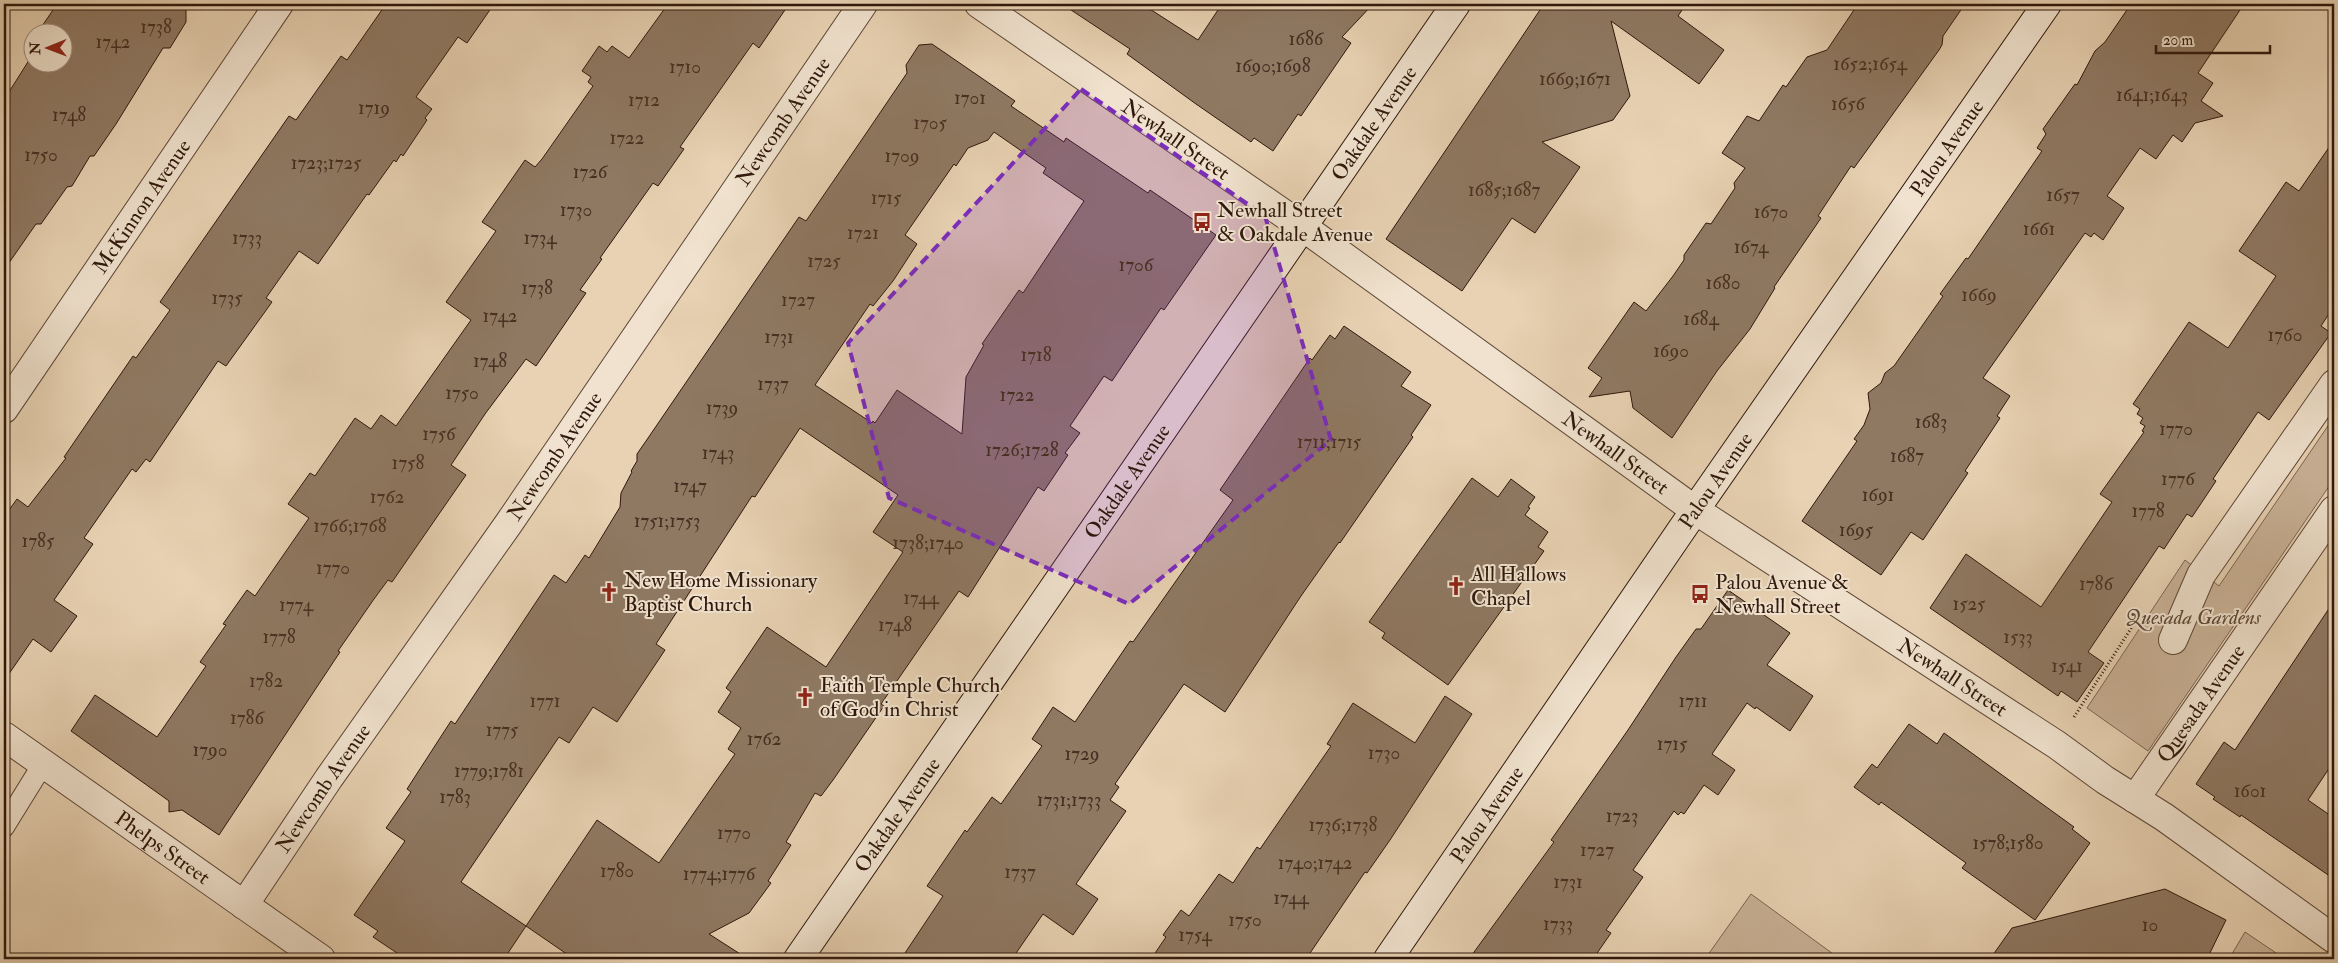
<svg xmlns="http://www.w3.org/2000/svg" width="2338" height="963" font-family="'IM FELL Double Pica',serif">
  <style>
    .green { fill: #c9b297; stroke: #7c6552 }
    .building { fill: #8f7963; stroke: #2f180c; fill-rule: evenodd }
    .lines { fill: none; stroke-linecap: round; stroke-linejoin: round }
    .lane-casing { stroke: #5d4636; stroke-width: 22 }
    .street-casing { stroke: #5d4636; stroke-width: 30 }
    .secondary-casing { stroke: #2f180c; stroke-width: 30 }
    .path { stroke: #2f180c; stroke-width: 3; stroke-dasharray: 1 2.5; stroke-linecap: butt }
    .lane { stroke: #f0e2ce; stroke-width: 20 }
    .street { stroke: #f0e2ce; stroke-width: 28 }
    .secondary { stroke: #f0e2ce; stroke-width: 28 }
    .marked { fill: #7b2cbf; fill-opacity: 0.2; stroke: #7b2cbf; stroke-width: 4; stroke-dasharray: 10 6; stroke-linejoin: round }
    .labels { text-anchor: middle; stroke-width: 4; stroke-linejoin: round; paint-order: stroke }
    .number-label { font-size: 19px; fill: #473022 }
    .street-label { font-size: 21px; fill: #2f180c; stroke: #f0e2ce }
    .poi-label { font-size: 21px; fill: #2f180c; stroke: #f0e2ce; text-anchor: start }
    .park-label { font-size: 21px; font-style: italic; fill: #5d4636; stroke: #f0e2ce }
  </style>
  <rect width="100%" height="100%" fill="#e8d2b3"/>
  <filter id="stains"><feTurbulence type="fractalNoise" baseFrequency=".004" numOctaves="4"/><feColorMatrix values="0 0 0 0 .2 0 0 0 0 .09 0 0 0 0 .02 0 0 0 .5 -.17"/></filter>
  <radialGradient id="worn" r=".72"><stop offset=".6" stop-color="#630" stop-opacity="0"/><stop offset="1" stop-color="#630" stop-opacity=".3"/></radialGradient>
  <path class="green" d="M2334,417V479L2148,751L2087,708L2185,560L2219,586Z
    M1751,894L1840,959H1705Z
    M2245,932L2285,959H2229Z"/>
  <path class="building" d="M57,4H186V22L170,48H163L116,124L94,156H90L72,186L67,187L41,224H36L4,270V100L31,57L24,53L32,41V62H62V32H38Z
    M386,4H494L467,43L458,37L416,97L432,109L425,118L427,120L403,156L401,154L396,162L394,160L369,195L367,194L318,264L299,251L266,298L272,302L226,366L218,361L150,462L146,459L136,472L132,469L84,538L93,544L54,600L77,616L51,652L33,639L4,681V517L17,499L28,507L66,458L64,457L133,356L136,358L170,310L160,302L289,116L296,120L341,56L347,60Z
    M668,4H789L759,48L753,43L680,147L684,149L658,186L653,183L600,258L602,259L580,290L586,293L536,366L526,359L485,414L451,465L466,475L392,582L388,580L374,599L338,651L340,652L219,835L182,810L169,812V801L71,731L95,695L157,737L206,666L200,662L226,625L223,624L247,590L255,596L309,518L288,504L310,473L315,476L355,418L371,429L381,415L396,426L471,320L446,302L496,231L482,222L525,160L535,167L542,159L593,86L588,82L591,77L582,71L599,46L607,52L612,46L629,58Z
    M1062,4H1142L1198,40L1222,4H1373L1342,37L1351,43L1301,116L1298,114L1273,151L1254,138L1251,142L1196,104L1127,54L1130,49Z
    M1544,4H1686L1678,16L1724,50L1699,84L1611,21L1630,96L1613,120L1542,142L1580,167L1535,233L1512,218L1462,291L1386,239Z
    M1858,4H1965L1943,36L1942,45L1939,50L1854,168L1851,166L1818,216L1821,218L1774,287L1775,288L1750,329L1717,371L1672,438L1633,408L1630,391L1589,397L1602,378L1588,368L1634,302L1646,311L1673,276L1684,260V255L1706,223L1711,224L1735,188L1734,183L1745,168L1722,153L1747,116L1759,121L1783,85L1786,87L1807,57L1827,50Z
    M2131,4H2244L2198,73L2213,83L2201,101L2223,116L2195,123L2182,142L2173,135L2156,159L2140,148L2107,196L2124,208L2103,240L2094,233L2091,237L2085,233L1983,378L2010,396L1997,416L2000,418L1965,471L1968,473L1923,540L1911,532L1881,575L1802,521L1857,441L1854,439L1864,425L1870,409L1868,393L1881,383L1885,373L1894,366L1943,296L1940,294L1966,258L1968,259L2042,151L2037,148L2046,134L2043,129L2075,84L2077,85L2095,51L2105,42Z
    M932,44L1015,101L1011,106L1064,142L1066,138L1148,193L1150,190L1216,235L1164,310L1161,308L1112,381L1104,376L1070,426L1080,433L1065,453L1068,455L1044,491L1038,487L968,597L959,591L881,704L884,706L833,780L821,796L815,793L786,842L791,845L768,881L771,883L749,913L709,934L748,959H574L526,926L504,959H406L373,937L378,931L354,915L405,841L386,828L411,792L407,789L451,721L455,724L554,575L566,583L585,555L589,558L620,507L621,493L632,472L631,471L637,461V454L646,441L799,217L806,221L867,132L907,73L906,65L919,45ZM994,132L1046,168L1043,173L1084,201L1023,293L1019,290L982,344L984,345L966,377L962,434L897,390L875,423L873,421L872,423L815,385L870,304L873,306L893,281L917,244L905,235L954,164L956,166L968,148L988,140ZM800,428L898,495L873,532L903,552L826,667L767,627L726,688L731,692L718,712L741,728L728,749L735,754L659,863L597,820L526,926L461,882L559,737L569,743L593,707L617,722L665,650L656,644L752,496L755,497Z
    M2334,140V306L2321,326L2331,333L2269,420L2258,412L2213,479L2216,481L2192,517L2187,514L2164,549L2159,546L2088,652L2104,663L2077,702L2061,691L2058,696L1930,608L1966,554L2041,607L2112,502L2100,494L2144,432L2142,431L2145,426L2140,423L2143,418L2137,414L2140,409L2133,404L2189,322L2228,348L2276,276L2239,251L2286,182L2299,191Z
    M1344,326L1411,372L1401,386L1431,405L1411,435L1413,437L1340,543L1339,542L1301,596L1225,712L1184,684L1115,784L1119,787L1110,800L1126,811L1076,884L1098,899L1073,935L1043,914L1012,959H901L943,896L927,886L965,830L967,832L992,797L1001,804L1042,746L1032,739L1053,707L1075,722L1130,641L1133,642L1233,500L1220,490L1310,358L1312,360L1330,335L1335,339Z
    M1472,478L1498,497L1511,479L1535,497L1528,507L1530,508L1525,515L1548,532L1538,547L1544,551L1448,685L1382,638L1385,633L1369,622Z
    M1728,590L1790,633L1767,665L1813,696L1790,731L1756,707L1755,709L1747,703L1712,754L1735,770L1718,795L1704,785L1684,814L1681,812L1678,815L1674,811L1633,870L1643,877L1606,930L1611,933L1593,959H1469L1554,842L1551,840L1628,730L1676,657L1696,629H1701Z
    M2334,601V761L2308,800L2334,818V879L2241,815L2240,817L2213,799L2215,797L2196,784L2224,742L2235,750Z
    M1445,696L1472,714L1390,840L1367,873L1365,872L1306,959H1151L1166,937L1163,935L1181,910L1189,916L1219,874L1233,883L1257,847L1260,849L1331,746L1327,744L1353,703L1415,743Z
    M1909,724L1937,744L1944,733L2074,827L2072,829L2090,843L2035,920L1962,868L1966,863L1881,802L1879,805L1854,787L1872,764L1877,768Z
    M2165,889L2226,920L2207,959H1990L2012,928Z"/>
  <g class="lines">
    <g class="lane-casing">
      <path id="lane" d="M4,827L43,764"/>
    </g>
    <g class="street-casing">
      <g id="street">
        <path id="s1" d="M979,4L1303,227L1695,510L2057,745L2105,780L2164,817L2334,939"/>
        <path id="s2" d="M4,409L279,4"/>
        <path d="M2173,640L2201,575L2334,384"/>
        <path id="s3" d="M4,736L321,959"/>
        <path id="s4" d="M2135,799L2334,510"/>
        <path id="s5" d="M244,905L329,778L509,523L863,4"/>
      </g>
    </g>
    <g class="secondary-casing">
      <g id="secondary">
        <path id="s6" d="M798,959L1456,4"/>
        <path id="s7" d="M1388,959L1695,510L2047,4"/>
      </g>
    </g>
    <path class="path" d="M2074,717L2139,616L2145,620"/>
    <use href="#lane" class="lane"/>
    <use href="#street" class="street"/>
    <use href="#secondary" class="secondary"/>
  </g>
  <path class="marked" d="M1081,89L1265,216L1331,440L1129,604L889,498L848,343Z"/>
  <defs>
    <g id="bus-bare" transform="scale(1.5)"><path d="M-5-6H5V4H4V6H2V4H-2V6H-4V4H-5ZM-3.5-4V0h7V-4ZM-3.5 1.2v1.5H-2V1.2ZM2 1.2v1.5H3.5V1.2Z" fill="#8f2418" stroke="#f0e2ce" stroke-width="2.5" paint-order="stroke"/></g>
    <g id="church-bare" transform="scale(1.5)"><path d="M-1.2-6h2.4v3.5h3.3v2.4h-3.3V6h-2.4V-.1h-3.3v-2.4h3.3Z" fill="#8f2418" stroke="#f0e2ce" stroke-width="2.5" paint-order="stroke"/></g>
  </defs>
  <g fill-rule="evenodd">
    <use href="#bus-bare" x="1202" y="222"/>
    <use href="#church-bare" x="1456" y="586"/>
    <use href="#church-bare" x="609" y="592"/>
    <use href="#bus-bare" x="1700" y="594"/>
    <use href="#church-bare" x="805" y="697"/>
  </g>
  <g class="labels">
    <g class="number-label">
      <text x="156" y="33">1738</text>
      <text x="1306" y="45">1686</text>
      <text x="113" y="48">1742</text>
      <text x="1870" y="70">1652;1654</text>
      <text x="1273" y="72">1690;1698</text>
      <text x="685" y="73">1710</text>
      <text x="1575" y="85">1669;1671</text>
      <text x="2152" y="101">1641;1643</text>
      <text x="970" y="104">1701</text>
      <text x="644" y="106">1712</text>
      <text x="1848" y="110">1656</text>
      <text x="374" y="114">1719</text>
      <text x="69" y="121">1748</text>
      <text x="930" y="129">1705</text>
      <text x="627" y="144">1722</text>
      <text x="41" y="161">1750</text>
      <text x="902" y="162">1709</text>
      <text x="326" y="169">1723;1725</text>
      <text x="590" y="178">1726</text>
      <text x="1504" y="196">1685;1687</text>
      <text x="2063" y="201">1657</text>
      <text x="886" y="204">1715</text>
      <text x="576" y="216">1730</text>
      <text x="1771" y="218">1670</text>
      <text x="2039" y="235">1661</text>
      <text x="863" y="239">1721</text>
      <text x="247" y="244">1733</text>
      <text x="540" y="244">1734</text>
      <text x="1751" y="253">1674</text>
      <text x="824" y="267">1725</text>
      <text x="1136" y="271">1706</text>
      <text x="1723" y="289">1680</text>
      <text x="537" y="294">1738</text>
      <text x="1979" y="301">1669</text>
      <text x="227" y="304">1735</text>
      <text x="798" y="306">1727</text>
      <text x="500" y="322">1742</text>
      <text x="1701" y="325">1684</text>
      <text x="2285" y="341">1760</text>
      <text x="779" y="343">1731</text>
      <text x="1671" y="357">1690</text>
      <text x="1036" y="361">1718</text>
      <text x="490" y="367">1748</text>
      <text x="773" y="390">1737</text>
      <text x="462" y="399">1750</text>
      <text x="1017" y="401">1722</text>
      <text x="722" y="414">1739</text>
      <text x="1931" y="428">1683</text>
      <text x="2176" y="435">1770</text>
      <text x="439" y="440">1756</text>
      <text x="1329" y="448">1711;1715</text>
      <text x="1022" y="456">1726;1728</text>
      <text x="718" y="459">1743</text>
      <text x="1907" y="462">1687</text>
      <text x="408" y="469">1758</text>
      <text x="2178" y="485">1776</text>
      <text x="690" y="492">1747</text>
      <text x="1878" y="501">1691</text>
      <text x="387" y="503">1762</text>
      <text x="2148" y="517">1778</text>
      <text x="667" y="527">1751;1753</text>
      <text x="350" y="532">1766;1768</text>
      <text x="1856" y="536">1695</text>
      <text x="38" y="547">1785</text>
      <text x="928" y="549">1738;1740</text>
      <text x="333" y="574">1770</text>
      <text x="2096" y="590">1786</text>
      <text x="921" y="604">1744</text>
      <text x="1969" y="610">1525</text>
      <text x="296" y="611">1774</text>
      <text x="895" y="631">1748</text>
      <text x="279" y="643">1778</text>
      <text x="2018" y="643">1533</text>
      <text x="2067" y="672">1541</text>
      <text x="266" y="687">1782</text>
      <text x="545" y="707">1771</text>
      <text x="1693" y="707">1711</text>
      <text x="247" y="724">1786</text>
      <text x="502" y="736">1775</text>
      <text x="764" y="745">1762</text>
      <text x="1672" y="750">1715</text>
      <text x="210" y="756">1790</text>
      <text x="1384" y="759">1730</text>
      <text x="1082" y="760">1729</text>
      <text x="489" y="777">1779;1781</text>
      <text x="2250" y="797">1601</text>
      <text x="455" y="803">1783</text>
      <text x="1069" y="806">1731;1733</text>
      <text x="1622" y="822">1723</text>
      <text x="1343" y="831">1736;1738</text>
      <text x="734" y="839">1770</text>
      <text x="2008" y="849">1578;1580</text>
      <text x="1597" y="856">1727</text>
      <text x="1315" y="869">1740;1742</text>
      <text x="617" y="877">1780</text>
      <text x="1020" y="878">1737</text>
      <text x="719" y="880">1774;1776</text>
      <text x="1568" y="888">1731</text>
      <text x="1291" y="904">1744</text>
      <text x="1245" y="926">1750</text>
      <text x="1558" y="930">1733</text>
      <text x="2150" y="931">10</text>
      <text x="1195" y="941">1754</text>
    </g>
    <g class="street-label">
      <text dy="7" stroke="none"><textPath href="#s5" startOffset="951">Newcomb Avenue</textPath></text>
      <text dy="7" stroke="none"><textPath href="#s6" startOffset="1015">Oakdale Avenue</textPath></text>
      <text dy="7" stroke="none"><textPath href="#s1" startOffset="239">Newhall Street</textPath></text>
      <text dy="7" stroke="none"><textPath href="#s7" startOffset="985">Palou Avenue</textPath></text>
      <text dy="7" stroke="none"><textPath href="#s2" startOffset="245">McKinnon Avenue</textPath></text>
      <text dy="7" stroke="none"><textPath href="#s1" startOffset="779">Newhall Street</textPath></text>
      <text dy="7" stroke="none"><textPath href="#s5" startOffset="546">Newcomb Avenue</textPath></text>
      <text dy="7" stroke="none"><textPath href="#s7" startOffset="580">Palou Avenue</textPath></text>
      <text dy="7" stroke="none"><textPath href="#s6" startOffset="580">Oakdale Avenue</textPath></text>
      <text dy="7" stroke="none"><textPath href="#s1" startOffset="1184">Newhall Street</textPath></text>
      <text dy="7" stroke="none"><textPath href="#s4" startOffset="116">Quesada Avenue</textPath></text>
      <text dy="7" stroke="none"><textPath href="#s5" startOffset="141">Newcomb Avenue</textPath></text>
      <text dy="7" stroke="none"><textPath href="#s7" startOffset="175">Palou Avenue</textPath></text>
      <text dy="7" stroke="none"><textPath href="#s6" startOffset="175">Oakdale Avenue</textPath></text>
      <text dy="7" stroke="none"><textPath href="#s3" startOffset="194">Phelps Street</textPath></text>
    </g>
    <g class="poi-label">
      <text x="1217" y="217">Newhall Street<tspan x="1217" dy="24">&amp; Oakdale Avenue</tspan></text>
      <text x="1471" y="581">All Hallows<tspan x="1471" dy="24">Chapel</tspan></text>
      <text x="624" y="587">New Home Missionary<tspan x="624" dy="24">Baptist Church</tspan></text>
      <text x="1715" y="589">Palou Avenue &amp;<tspan x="1715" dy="24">Newhall Street</tspan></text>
      <text x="820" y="692">Faith Temple Church<tspan x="820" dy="24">of God in Christ</tspan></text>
    </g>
    <g class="park-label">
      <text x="2193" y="624">Quesada Gardens</text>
    </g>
  </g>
  <rect width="2338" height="963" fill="none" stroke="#e8d2b3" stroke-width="20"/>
  <rect x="5" y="5" width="2328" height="953" fill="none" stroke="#2f180c" stroke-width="2.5"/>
  <rect x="10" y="10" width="2318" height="943" fill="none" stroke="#2f180c"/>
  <g transform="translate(48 48) rotate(269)"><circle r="24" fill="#f0e2ce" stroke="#a39180"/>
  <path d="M0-4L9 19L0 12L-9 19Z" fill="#8f2418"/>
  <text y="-8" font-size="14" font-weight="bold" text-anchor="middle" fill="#2f180c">N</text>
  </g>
  <path d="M2156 45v8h114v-8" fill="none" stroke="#2f180c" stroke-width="2.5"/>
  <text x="2163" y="45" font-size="15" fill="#2f180c" stroke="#f0e2ce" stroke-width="4" paint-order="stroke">20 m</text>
  <rect width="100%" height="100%" filter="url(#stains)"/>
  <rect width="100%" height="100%" fill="url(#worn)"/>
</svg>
